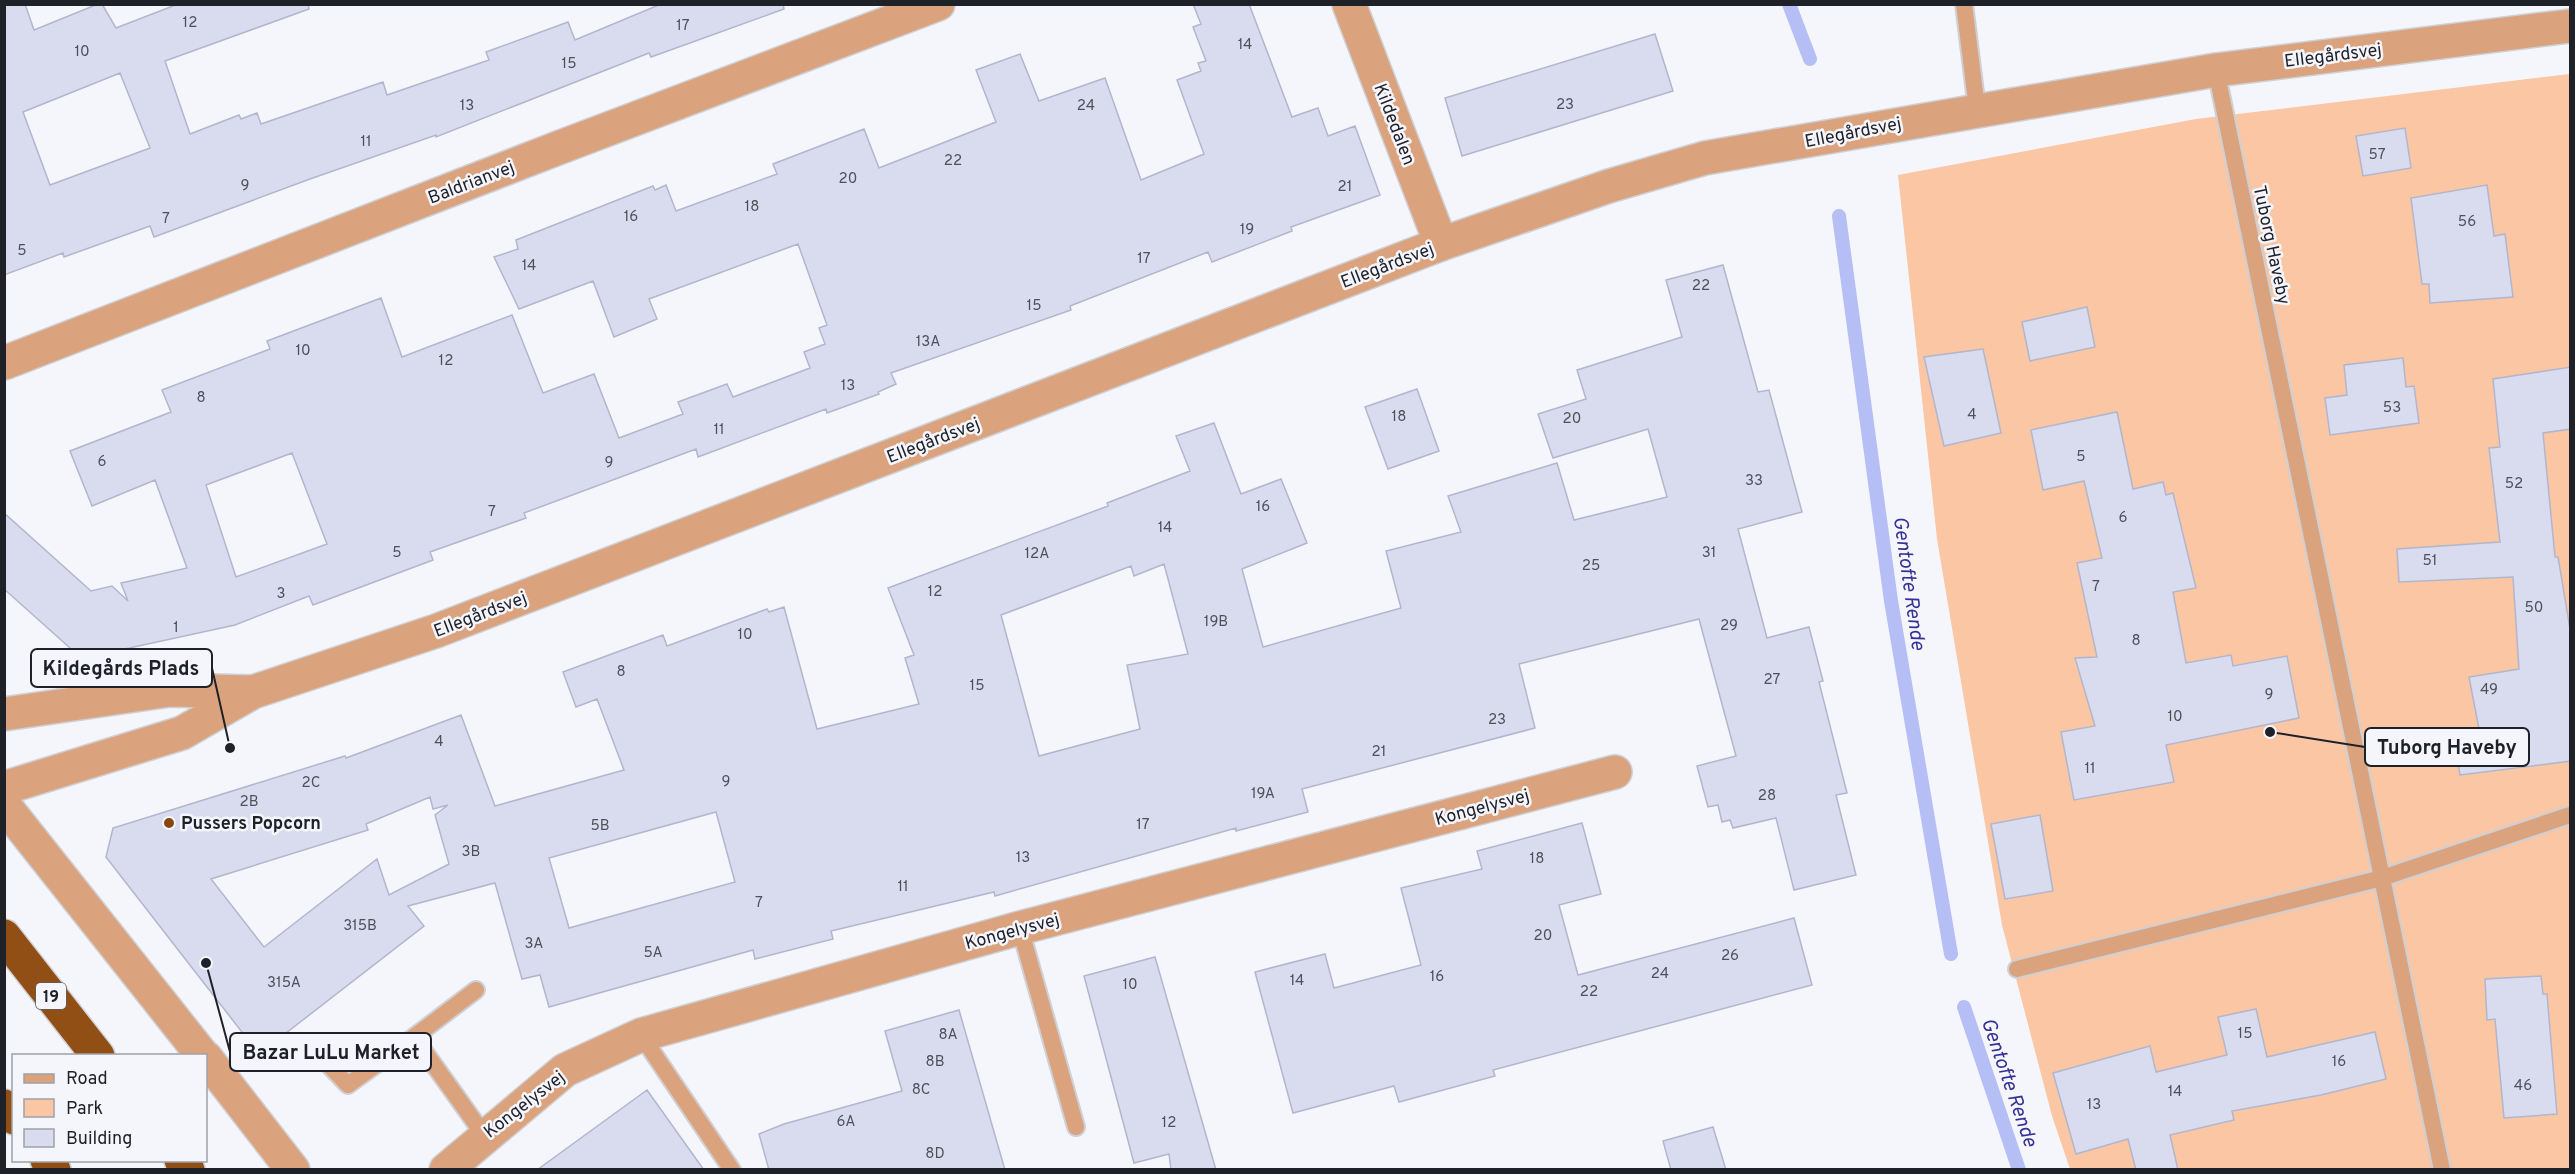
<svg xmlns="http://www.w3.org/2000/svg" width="2575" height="1174" font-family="Overpass,sans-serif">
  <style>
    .green { fill: #fac6a3 }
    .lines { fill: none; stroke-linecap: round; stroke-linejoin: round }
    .stream { stroke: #b6bff5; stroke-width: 14 }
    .building { fill: #d9dcef; stroke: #b2b6cd; stroke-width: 1.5; fill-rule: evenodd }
    .service-casing { stroke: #ced0d5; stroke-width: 20 }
    .minor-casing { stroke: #ced0d5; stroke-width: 36 }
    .tertiary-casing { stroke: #ced0d5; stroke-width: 36 }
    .motorway-casing { stroke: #ced0d5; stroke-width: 36 }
    .service { stroke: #dba37d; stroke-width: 16 }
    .minor { stroke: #dba37d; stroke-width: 33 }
    .tertiary { stroke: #dba37d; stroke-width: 33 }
    .motorway { stroke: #924f15; stroke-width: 33 }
    .poi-dot { fill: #87470f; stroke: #f5f6fb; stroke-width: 2 }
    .labels { text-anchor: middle; stroke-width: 5; stroke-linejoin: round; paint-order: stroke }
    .number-label { font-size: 15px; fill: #4e505a }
    .shield { fill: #f5f6fb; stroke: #5f6168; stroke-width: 1.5 }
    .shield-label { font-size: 16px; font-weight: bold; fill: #1f2129 }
    .street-label { font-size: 18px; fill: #1f2129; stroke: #f5f6fb }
    .poi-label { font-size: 18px; font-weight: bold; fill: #1f2129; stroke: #f5f6fb; text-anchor: start }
    .water-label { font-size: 20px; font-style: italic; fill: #353296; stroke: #f5f6fb }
    .leader { fill: none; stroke: #1f2129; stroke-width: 2 }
    .callout-dot { fill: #1f2129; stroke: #f5f6fb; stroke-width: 2 }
    .callout { fill: #f5f6fb; stroke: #1f2129; stroke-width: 2 }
    .callout-label { font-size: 20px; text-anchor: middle; font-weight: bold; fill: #1f2129 }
  </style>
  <rect width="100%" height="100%" fill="#f5f6fb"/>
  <path class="green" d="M2570,74V1169H2070L2052,1116L2002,925L1937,539L1898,175L2196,119Z"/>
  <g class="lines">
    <path class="stream" d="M1789,4L1810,59
      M1839,216L1891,601L1951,954
      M1964,1007L2019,1170"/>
  </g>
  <path class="building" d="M4,4H25L34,30L98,4H102L116,28L178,4H308L309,9L165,61L190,134L239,115L241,119L257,113L261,124L383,82L387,95L489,60L486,52L568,22L575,40L661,4H783L784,9L651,57L649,53L436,137V135L310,179L154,237L150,226L64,257L63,253L4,275ZM120,73L150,148L50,185L23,112Z
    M1193,4H1249L1292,117L1318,108L1328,136L1355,126L1380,195L1291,227L1292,231L1212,262L1208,252L1070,306L1071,310L891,373L896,384L878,392L879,394L827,413L826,409L698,457L696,449L524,513L526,518L430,552L433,560L313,605L309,596L235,625L88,657L79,656L4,589V513L91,591L112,586L128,601L121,583L187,568L155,480L92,506L70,451L171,412L162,390L270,349L267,341L381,298L402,357L512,315L543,393L594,374L619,438L683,414L678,402L727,384L733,397L810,368L804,352L825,344L819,328L827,325L798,244L649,299L657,319L614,337L593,281L519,309L494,257L518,249L516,240L653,186L655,190L666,185L676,211L777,174L773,164L864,129L879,168L996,122L976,70L1020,54L1039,101L1105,78L1141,180L1204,154L1177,80L1201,71L1198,63L1206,61L1193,27L1201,24ZM292,453L327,544L236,577L206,485Z
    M1655,34L1673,91L1462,156L1445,98Z
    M2405,128L2411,168L2363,176L2356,136Z
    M2487,185L2494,236L2505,234L2513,297L2430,303L2429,284H2422L2411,198Z
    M1723,265L1758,392L1769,390L1802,512L1738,529L1767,638L1809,627L1823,681L1819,682L1847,793L1836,795L1856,875L1794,890L1776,818L1733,828L1730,820L1722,822L1718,805L1708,807L1697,766L1736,756L1699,619L1519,664L1535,728L1302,789L1308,812L1236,831V828L995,896L994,892L831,931L833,939L755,959L753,950L549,1007L540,975L522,979L495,883L408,906L424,926L259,1054L106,857L113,828L345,756L346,758L461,715L495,806L624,770L597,699L576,707L563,672L663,635L667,646L767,609L769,612L784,607L817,729L919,704L905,658L914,655L888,588L1108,506L1107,503L1190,471L1176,436L1214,423L1241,494L1281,479L1307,543L1242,569L1263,647L1401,608L1386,551L1461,532L1448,496L1557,463L1574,520L1667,497L1648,429L1553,458L1538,414L1586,399L1577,370L1682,337L1666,280ZM1164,564L1188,654L1127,665L1140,729L1039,756L1001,615L1131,566L1134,576ZM430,797L433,809L448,805L435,815L449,864L389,895L377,859L264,947L211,879L368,830L366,824ZM716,812L735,882L569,928L549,858Z
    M2087,307L2095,347L2030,361L2022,322Z
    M1983,349L2001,433L1944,446L1924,357Z
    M2403,358L2406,387L2414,386L2419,423L2330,435L2325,398L2347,395L2344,365Z
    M2571,367V429L2543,433L2555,557H2558L2571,635V761L2460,775L2454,738L2480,734L2469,677L2519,669L2513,577L2399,582L2397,549L2500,542L2489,448L2500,447L2493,379Z
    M1417,389L1439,451L1388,469L1365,407Z
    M2117,412L2133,489L2163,482L2166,495L2173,493L2196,588L2173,592L2186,663L2231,655L2233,666L2287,656L2299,718L2166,745L2174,782L2074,800L2061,732L2095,726L2075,658L2097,657L2077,563L2102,558L2084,481L2043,490L2031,430Z
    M2040,815L2053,891L2005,899L1991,824Z
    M1582,823L1601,894L1559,905L1578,975L1794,918L1812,985L1493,1070L1495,1076L1399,1102L1394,1086L1293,1113L1255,972L1325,954L1334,988L1421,965L1401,888L1482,869L1477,851Z
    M1155,957L1216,1170H1171L1169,1154L1134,1163L1084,976Z
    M2541,976L2543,994H2547L2557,1114L2504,1118L2495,1019L2487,1020L2485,979Z
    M2256,1009L2267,1057L2375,1032L2386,1079L2321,1095L2232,1111L2234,1120L2170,1135L2178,1170H2136L2128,1139L2076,1154L2053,1073L2150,1046L2156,1072L2227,1055L2218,1017Z
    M959,1010L1005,1170H769L759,1134L784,1124L902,1091L885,1031Z
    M647,1090L704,1170H537Z
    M1713,1127L1726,1170H1671L1663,1141Z"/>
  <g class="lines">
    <g class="service-casing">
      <path id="service" d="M1964,4L1977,109
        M2216,70L2442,1170
        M1020,928L1076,1127
        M2017,969L2382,878L2570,815
        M641,1035L732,1170
        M414,1037L476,990
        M327,1063L348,1085L414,1037L484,1135"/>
    </g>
    <g class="minor-casing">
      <path id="minor" d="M1349,4L1441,244
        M4,363L558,148L938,4
        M446,1170L565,1070L641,1035L1020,928L1615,772"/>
    </g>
    <g class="tertiary-casing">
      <path id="tertiary" d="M4,714L170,690L253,692
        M4,788L182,733L253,692L436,631L1441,244L1609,186L1705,158L2216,70L2570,26
        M4,805L203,1056
        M206,1058L293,1170"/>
    </g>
    <g class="motorway-casing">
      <path id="motorway" d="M4,936L98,1056
        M4,1106L14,1118
        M47,1160L54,1170
        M181,1160L188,1170"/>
    </g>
    <use href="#service" class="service"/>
    <use href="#minor" class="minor"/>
    <use href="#tertiary" class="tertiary"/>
    <use href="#motorway" class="motorway"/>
  </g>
  <circle class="poi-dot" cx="169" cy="823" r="6"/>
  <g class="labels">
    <g class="number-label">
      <text x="190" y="27">12</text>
      <text x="683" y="30">17</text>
      <text x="1245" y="49">14</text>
      <text x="82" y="56">10</text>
      <text x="569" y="68">15</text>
      <text x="1565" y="109">23</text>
      <text x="467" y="110">13</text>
      <text x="1086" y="110">24</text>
      <text x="366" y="146">11</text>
      <text x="2377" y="159">57</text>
      <text x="953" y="165">22</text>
      <text x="848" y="183">20</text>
      <text x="245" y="190">9</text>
      <text x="1345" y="191">21</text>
      <text x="752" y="211">18</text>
      <text x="631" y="221">16</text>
      <text x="166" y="223">7</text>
      <text x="2467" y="226">56</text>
      <text x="1247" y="234">19</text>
      <text x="22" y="255">5</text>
      <text x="1144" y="263">17</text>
      <text x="529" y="270">14</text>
      <text x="1701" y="290">22</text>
      <text x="1034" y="310">15</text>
      <text x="928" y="346">13A</text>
      <text x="303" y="355">10</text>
      <text x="446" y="365">12</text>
      <text x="848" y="390">13</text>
      <text x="201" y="402">8</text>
      <text x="2392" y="412">53</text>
      <text x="1972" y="419">4</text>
      <text x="1399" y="421">18</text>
      <text x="1572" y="423">20</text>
      <text x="719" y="434">11</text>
      <text x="2081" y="461">5</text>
      <text x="102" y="466">6</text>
      <text x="609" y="467">9</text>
      <text x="1754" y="485">33</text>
      <text x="2514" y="488">52</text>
      <text x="1263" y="511">16</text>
      <text x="492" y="516">7</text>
      <text x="2123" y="522">6</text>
      <text x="1165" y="532">14</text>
      <text x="397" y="557">5</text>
      <text x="1709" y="557">31</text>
      <text x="1037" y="558">12A</text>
      <text x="2430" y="565">51</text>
      <text x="1591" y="570">25</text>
      <text x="2096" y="591">7</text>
      <text x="935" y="596">12</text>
      <text x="281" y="598">3</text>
      <text x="2534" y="612">50</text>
      <text x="1216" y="626">19B</text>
      <text x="1729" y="630">29</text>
      <text x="176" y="632">1</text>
      <text x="745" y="639">10</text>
      <text x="2136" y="645">8</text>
      <text x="621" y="676">8</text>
      <text x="1772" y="684">27</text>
      <text x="977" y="690">15</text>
      <text x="2489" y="694">49</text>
      <text x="2269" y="699">9</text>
      <text x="2175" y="721">10</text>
      <text x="1497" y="724">23</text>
      <text x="439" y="746">4</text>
      <text x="1379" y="756">21</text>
      <text x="2090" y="773">11</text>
      <text x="726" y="786">9</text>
      <text x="311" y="787">2C</text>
      <text x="1263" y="798">19A</text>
      <text x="1767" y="800">28</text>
      <text x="249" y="806">2B</text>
      <text x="1143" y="829">17</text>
      <text x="600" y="830">5B</text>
      <text x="471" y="856">3B</text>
      <text x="1023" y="862">13</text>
      <text x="1537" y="863">18</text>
      <text x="903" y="891">11</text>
      <text x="759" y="907">7</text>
      <text x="360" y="930">315B</text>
      <text x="1543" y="940">20</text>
      <text x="534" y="948">3A</text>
      <text x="653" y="957">5A</text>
      <text x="1730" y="960">26</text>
      <text x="1660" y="978">24</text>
      <text x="1437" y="981">16</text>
      <text x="1297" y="985">14</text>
      <text x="284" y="987">315A</text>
      <text x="1130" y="989">10</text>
      <text x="1589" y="996">22</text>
      <text x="2245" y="1038">15</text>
      <text x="948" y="1039">8A</text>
      <text x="935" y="1066">8B</text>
      <text x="2339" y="1066">16</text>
      <text x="2523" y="1090">46</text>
      <text x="921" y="1094">8C</text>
      <text x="2175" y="1096">14</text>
      <text x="2094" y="1109">13</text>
      <text x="846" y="1126">6A</text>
      <text x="1169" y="1127">12</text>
      <text x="935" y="1158">8D</text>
    </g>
    <rect class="shield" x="36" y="983" width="30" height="26" rx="4.5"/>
    <g class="shield-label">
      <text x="51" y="1002">19</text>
    </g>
    <g class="street-label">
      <text transform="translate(2333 55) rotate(-7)" y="6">Ellegårdsvej</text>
      <text transform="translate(1395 124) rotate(69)" y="6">Kildedalen</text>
      <text transform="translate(1853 132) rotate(-11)" y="6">Ellegårdsvej</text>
      <text transform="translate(471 182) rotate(-21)" y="6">Baldrianvej</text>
      <text transform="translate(2272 245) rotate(78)" y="6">Tuborg Haveby</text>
      <text transform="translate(1387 265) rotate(-21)" y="6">Ellegårdsvej</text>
      <text transform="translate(933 440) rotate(-21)" y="6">Ellegårdsvej</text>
      <text transform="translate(480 614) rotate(-21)" y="6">Ellegårdsvej</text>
      <text transform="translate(1482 807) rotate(-15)" y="6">Kongelysvej</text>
      <text transform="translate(1012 931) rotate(-15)" y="6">Kongelysvej</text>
      <text transform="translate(524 1104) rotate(-38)" y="6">Kongelysvej</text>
    </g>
    <g class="poi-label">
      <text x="181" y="829">Pussers Popcorn</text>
    </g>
    <g class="water-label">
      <text transform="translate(1910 583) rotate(82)" y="7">Gentofte Rende</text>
      <text transform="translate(2010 1082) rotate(71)" y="7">Gentofte Rende</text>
    </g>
  </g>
  <path class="leader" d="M230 748L212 668M2270 732L2365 747M206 963L230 1052"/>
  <g class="callout-dot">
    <circle cx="230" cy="748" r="6"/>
    <circle cx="2270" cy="732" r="6"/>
    <circle cx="206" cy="963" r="6"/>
  </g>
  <g class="callout">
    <rect x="31" y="649" width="181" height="38" rx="6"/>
    <rect x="2365" y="728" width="164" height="38" rx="6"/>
    <rect x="230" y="1033" width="201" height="38" rx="6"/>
  </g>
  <g class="callout-label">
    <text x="121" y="675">Kildegårds Plads</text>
    <text x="2447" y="754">Tuborg Haveby</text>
    <text x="331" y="1059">Bazar LuLu Market</text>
  </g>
  <rect width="2575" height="1174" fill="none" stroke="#1f2129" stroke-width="12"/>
  <rect x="12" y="1054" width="195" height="108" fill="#f5f6fb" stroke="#9fa1a7" stroke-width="1.5"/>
  <rect x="24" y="1074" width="30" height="9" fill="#dba37d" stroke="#9fa1a7" stroke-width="1.5"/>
  <text x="66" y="1084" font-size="18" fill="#1f2129">Road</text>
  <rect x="24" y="1099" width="30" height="18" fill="#fac6a3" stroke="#9fa1a7" stroke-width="1.5"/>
  <text x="66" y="1114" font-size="18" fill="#1f2129">Park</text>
  <rect x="24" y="1129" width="30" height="18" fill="#d9dcef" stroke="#9fa1a7" stroke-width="1.5"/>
  <text x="66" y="1144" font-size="18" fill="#1f2129">Building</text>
</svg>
